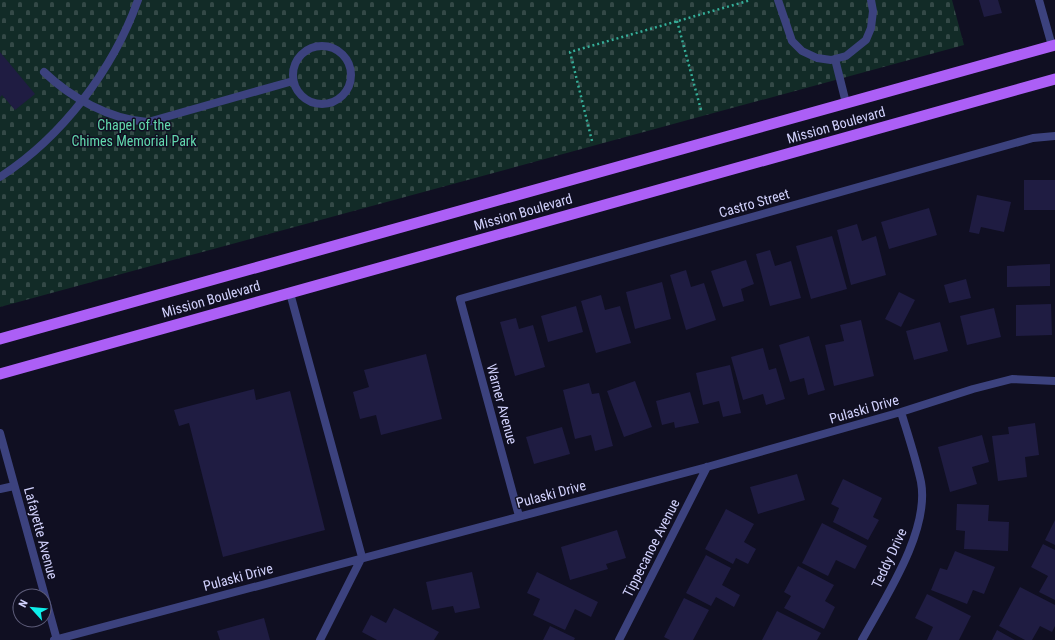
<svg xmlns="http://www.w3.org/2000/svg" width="1055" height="640" font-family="'Roboto Condensed',sans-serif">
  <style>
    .cemetery { fill: url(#cemetery-stones) }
    .building { fill: #1f1c42 }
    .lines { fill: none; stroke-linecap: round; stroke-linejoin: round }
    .path { stroke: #35ad98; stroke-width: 2.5; stroke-dasharray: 2 3; stroke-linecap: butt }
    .service { stroke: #3c427e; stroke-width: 8 }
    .minor { stroke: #3c427e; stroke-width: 8 }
    .primary { stroke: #ac5ff6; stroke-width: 11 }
    .labels { text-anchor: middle; stroke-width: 3; stroke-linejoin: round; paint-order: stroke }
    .park-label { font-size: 14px; fill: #62d8ad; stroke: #100f22 }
    .street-label { font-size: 14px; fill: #d2d2fd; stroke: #100f22 }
  </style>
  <defs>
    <pattern id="cemetery-stones" width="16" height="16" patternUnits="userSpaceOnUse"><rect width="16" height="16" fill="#122b27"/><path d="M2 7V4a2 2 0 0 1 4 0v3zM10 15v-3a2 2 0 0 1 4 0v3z" fill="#344947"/></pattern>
  </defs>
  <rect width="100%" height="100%" fill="#100f22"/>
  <path class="cemetery" d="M0,0H952L964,45L0,307Z"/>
  <path class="building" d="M979,0H998L1002,13L984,17Z
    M0,52L35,94L15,110L2,95L0,97Z
    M1024,180H1055V210H1024Z
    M977,195L1011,202L1004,232L981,227L979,234L969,232Z
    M929,208L937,235L889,249L881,222Z
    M857,224L862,241L876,236L886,275L851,285L837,230Z
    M832,236L847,289L811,299L796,246Z
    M770,250L775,266L791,261L801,298L770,306L756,254Z
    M746,260L754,284L741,289L744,301L723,307L711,271Z
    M1050,264V286L1007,287V266Z
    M686,270L691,287L704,283L716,320L686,330L670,275Z
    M966,279L971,298L949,303L944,285Z
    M662,282L671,319L635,329L626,292Z
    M899,292L915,300L901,327L885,319Z
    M601,295L605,310L620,306L631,343L596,353L581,301Z
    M1051,304L1052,335L1016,336V305Z
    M576,306L583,332L548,342L541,316Z
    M994,308L1001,337L967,345L960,316Z
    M516,318L519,329L533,325L545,367L515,376L500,322Z
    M861,320L874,376L834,386L825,345L844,341L840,325Z
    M940,322L948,351L914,360L906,331Z
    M809,336L825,390L808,395L804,378L790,382L779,345Z
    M763,348L769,370L776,368L785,399L766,405L763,394L743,400L731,357Z
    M426,354L442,419L381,435L376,415L360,419L353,392L369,387L364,370Z
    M730,365L741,413L723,417L719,401L703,405L696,373Z
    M635,381L652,427L624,437L607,391Z
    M589,383L592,394L599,393L613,446L595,451L591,435L575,439L563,390Z
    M254,389L256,400L290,391L325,530L223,557L189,423L179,426L174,410Z
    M690,392L699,423L675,428L674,422L662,425L656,401Z
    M1035,423L1039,455L1025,457L1027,477L998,481L992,436L1009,434L1008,427Z
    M562,427L570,454L534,464L526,437Z
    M982,435L989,462L972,467L977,484L950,492L938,447Z
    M797,474L805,500L758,514L750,487Z
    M843,479L882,498L873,517L879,520L868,540L833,522L839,508L831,504Z
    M957,504L989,505L988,521L1009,522L1008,551L964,549L965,531L956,530Z
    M726,509L754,524L744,542L756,549L748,564L736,558L733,564L705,549Z
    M1055,520V545L1045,540Z
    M822,523L867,546L855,569L836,560L828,576L802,563Z
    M617,530L626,558L606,564L608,569L570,580L561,547Z
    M1043,544L1055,550V600L1039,592L1048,576L1031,567Z
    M955,551L995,567L984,594L973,590L967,604L931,590L940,568L947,570Z
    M706,555L731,568L722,585L740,595L734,607L716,597L711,606L686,593Z
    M798,566L834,585L825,601L835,607L824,629L784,608L791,596L784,592Z
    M472,572L480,608L455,613L453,606L432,610L426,582Z
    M537,572L598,602L591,617L575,609L565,630L533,615L540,599L527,593Z
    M1020,587L1055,605V626L1052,632L1040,626L1032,640H1025L999,626Z
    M927,594L971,616L959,640H927L933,627L915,618Z
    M684,598L709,610L693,640H670L664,637Z
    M394,608L439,632L434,640H377L362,632L371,615L386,623Z
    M777,611L821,633L817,640H762Z
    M264,618L270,640H220L217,631Z
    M550,626L575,638L574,640H543Z
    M997,630L1015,640H992Z"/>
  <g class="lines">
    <path class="path" d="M677,21L701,110
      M592,141L570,52L751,0"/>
    <path class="service" d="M778,0L792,41L802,51L817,58L831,60L846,56L866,40L871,28L873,11L871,0
      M1039,0L1052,46
      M293 75a29 29 0 1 1 58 0a29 29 0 1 1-58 0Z
      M835,59L846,103
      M44,72C70,97 110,120 148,122L293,81
      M0,177C62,137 113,70 138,0
      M290,293L362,557
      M0,489L14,486"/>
    <path class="minor" d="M0,433L57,640
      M519,516L460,299L1033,138L1055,136
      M54,640L707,467L901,412L973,389L1012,379L1055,381
      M320,640L362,557
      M619,640L707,467
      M862,640C885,598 930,531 921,482C916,459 908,435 901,412"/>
    <path class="primary" d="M0,339L1055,45
      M0,374L1055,79"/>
  </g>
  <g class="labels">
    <g class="park-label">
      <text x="134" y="130">Chapel of the<tspan x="134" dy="16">Chimes Memorial Park</tspan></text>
    </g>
    <g class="street-label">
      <text transform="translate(836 125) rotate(-16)" y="5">Mission Boulevard</text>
      <text transform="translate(754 203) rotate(-16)" y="5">Castro Street</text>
      <text transform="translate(523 212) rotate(-16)" y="5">Mission Boulevard</text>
      <text transform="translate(211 299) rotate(-16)" y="5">Mission Boulevard</text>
      <text transform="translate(502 404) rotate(75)" y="5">Warner Avenue</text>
      <text transform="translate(864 409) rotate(-16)" y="5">Pulaski Drive</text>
      <text transform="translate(551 494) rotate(-15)" y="5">Pulaski Drive</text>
      <text transform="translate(41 533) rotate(75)" y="5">Lafayette Avenue</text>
      <text transform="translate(651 548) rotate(-63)" y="5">Tippecanoe Avenue</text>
      <text transform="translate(889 558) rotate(-65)" y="5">Teddy Drive</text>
      <text transform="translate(238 577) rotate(-15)" y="5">Pulaski Drive</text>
    </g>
  </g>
  <g transform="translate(32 608) rotate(297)"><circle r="19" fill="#100f22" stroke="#5e5d7a"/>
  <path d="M0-3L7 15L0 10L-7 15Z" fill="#0deee9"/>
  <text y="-6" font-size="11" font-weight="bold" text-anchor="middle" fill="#d2d2fd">N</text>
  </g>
</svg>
